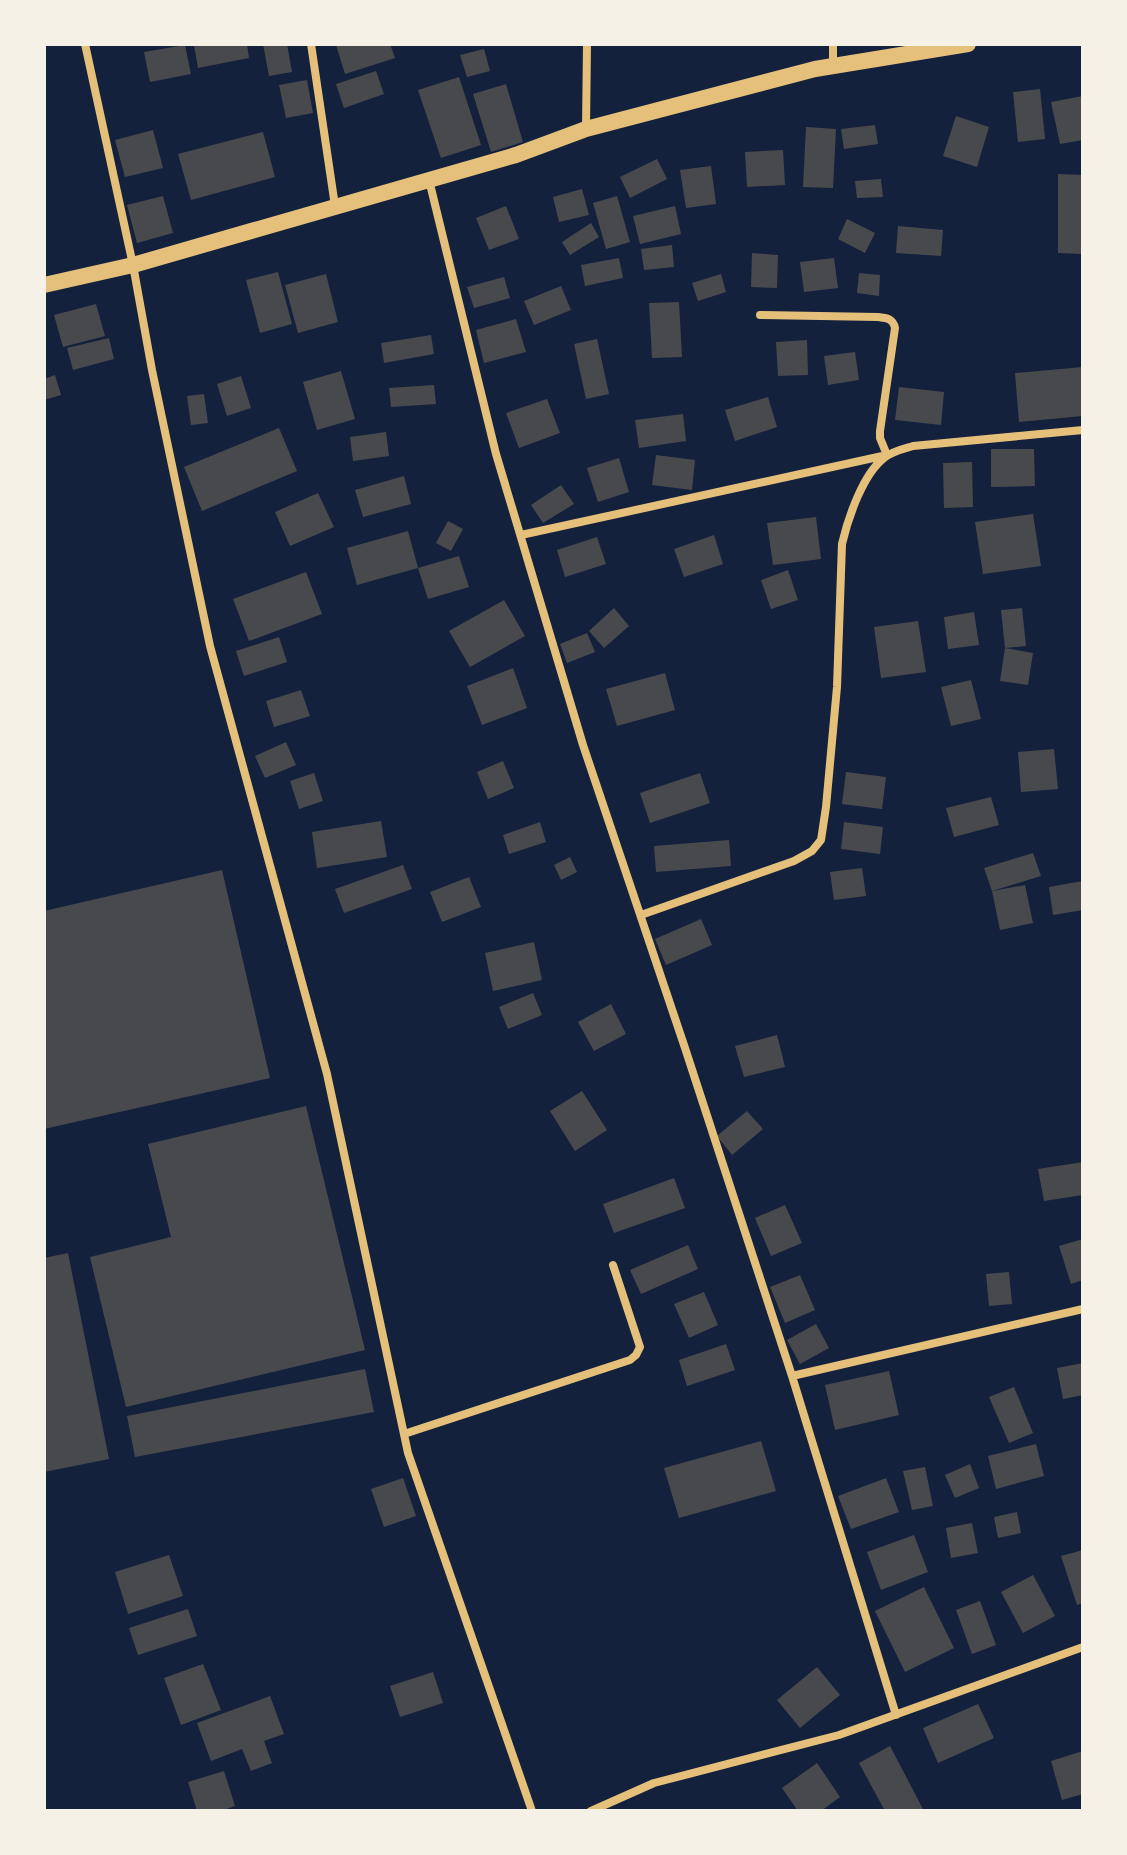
<svg xmlns="http://www.w3.org/2000/svg" width="1127" height="1855" font-family="Overpass,sans-serif">
  <style>
    .building { fill: #48494c }
    .lines { fill: none; stroke-linecap: round; stroke-linejoin: round }
    .minor { stroke: #e5c07b; stroke-width: 8 }
    .secondary { stroke: #e5c07b; stroke-width: 16 }
  </style>
  <rect width="100%" height="100%" fill="#14213d"/>
  <path class="building" d="M199,44H247L249,58L198,68L194,45Z
    M263,44H287L292,72L269,76Z
    M339,44H390L395,58L345,74L336,45Z
    M185,45L191,74L150,82L144,52Z
    M484,49L490,71L467,77L460,55Z
    M376,71L384,94L344,108L336,84Z
    M459,77L481,145L441,158L418,90Z
    M307,80L313,113L286,118L279,85Z
    M506,84L523,142L491,152L473,94Z
    M1040,89L1045,139L1018,142L1013,92Z
    M1083,96V140L1060,144L1051,102Z
    M956,116L989,127L977,167L943,156Z
    M875,125L878,144L844,149L841,129Z
    M806,127L836,129L833,188L803,187Z
    M153,130L163,168L125,177L115,140Z
    M263,132L275,177L191,200L178,154Z
    M783,150L785,185L747,187L745,152Z
    M657,159L667,179L630,198L620,177Z
    M711,166L716,204L686,208L680,170Z
    M1058,174L1083,175V254L1058,253Z
    M881,179L883,197L857,198L855,181Z
    M582,189L589,215L559,222L553,197Z
    M163,196L173,233L137,243L127,205Z
    M617,196L630,242L606,249L593,203Z
    M506,206L519,239L489,250L476,218Z
    M675,206L681,234L640,244L633,216Z
    M847,219L875,233L865,253L838,239Z
    M591,223L599,237L570,255L562,242Z
    M898,226L943,230L941,256L896,253Z
    M672,245L674,267L644,270L641,249Z
    M752,253L778,255L777,288L751,287Z
    M619,258L623,278L585,286L581,265Z
    M834,258L838,288L804,292L800,262Z
    M278,272L292,324L260,333L246,280Z
    M859,273L880,275L879,296L857,293Z
    M326,274L338,322L298,333L285,285Z
    M721,274L726,292L698,301L692,283Z
    M504,277L510,298L474,308L467,287Z
    M561,286L571,310L534,325L524,301Z
    M679,302L682,357L652,358L649,303Z
    M96,304L105,336L63,347L54,315Z
    M516,319L526,352L484,363L476,330Z
    M431,335L434,354L384,363L381,343Z
    M109,338L114,359L73,370L67,348Z
    M597,339L609,394L586,399L574,344Z
    M807,340L808,375L778,376L776,342Z
    M855,352L859,380L828,385L824,356Z
    M1083,367V416L1019,422L1015,373Z
    M341,371L355,419L317,430L303,382Z
    M55,375L61,395L44,400V379Z
    M241,376L251,408L227,416L217,384Z
    M434,385L436,404L391,407L389,388Z
    M899,387L944,392L941,425L895,420Z
    M204,394L208,423L191,425L187,396Z
    M768,397L777,427L735,441L725,410Z
    M547,399L560,433L519,448L506,413Z
    M683,414L686,441L639,448L635,420Z
    M279,428L297,471L202,511L184,467Z
    M386,432L389,456L353,461L350,437Z
    M991,449H1034L1035,486L991,487Z
    M656,455L695,460L692,490L652,485Z
    M619,458L629,492L598,502L587,468Z
    M972,462L973,507L944,508L943,463Z
    M404,476L411,504L363,517L355,490Z
    M561,485L574,504L543,523L531,505Z
    M318,493L334,527L290,546L275,512Z
    M1033,514L1041,566L983,574L975,522Z
    M816,517L821,559L773,565L767,523Z
    M448,521L463,529L451,551L436,543Z
    M408,531L418,568L357,585L347,548Z
    M714,535L723,564L684,577L674,549Z
    M597,537L606,564L565,577L557,550Z
    M459,556L469,587L428,599L418,568Z
    M788,570L798,600L771,609L761,580Z
    M306,572L322,614L249,641L233,599Z
    M504,600L525,636L470,667L449,631Z
    M614,608L629,626L604,648L589,631Z
    M1022,608L1026,646L1005,648L1001,610Z
    M974,612L979,645L948,649L944,617Z
    M918,621L926,672L881,678L874,627Z
    M587,633L595,652L567,663L560,644Z
    M279,637L287,662L244,676L236,651Z
    M1005,648L1033,653L1028,685L1000,681Z
    M513,668L527,708L482,725L467,686Z
    M665,673L675,710L617,726L606,689Z
    M971,680L981,719L951,726L941,687Z
    M301,690L310,716L274,727L266,701Z
    M286,742L296,765L265,778L255,756Z
    M1054,749L1058,789L1021,792L1018,752Z
    M503,761L514,788L488,799L477,772Z
    M846,772L886,777L882,809L842,804Z
    M314,773L323,801L299,809L290,781Z
    M700,773L710,803L650,823L640,793Z
    M991,797L999,825L954,837L946,808Z
    M381,821L387,857L317,868L312,832Z
    M540,822L546,842L509,854L503,835Z
    M844,822L883,827L880,854L841,849Z
    M729,840L731,866L656,872L654,846Z
    M1033,853L1041,876L992,891L1025,885L1033,923L1000,930L992,891L984,868Z
    M570,857L577,872L561,880L554,865Z
    M403,865L412,889L344,913L335,889Z
    M862,868L866,896L834,900L830,872Z
    M222,870L270,1078L44,1129V911Z
    M469,877L481,907L442,922L430,892Z
    M1083,881V910L1053,915L1049,887Z
    M701,919L712,945L666,965L655,939Z
    M534,942L542,980L493,991L485,953Z
    M533,993L542,1015L508,1029L499,1007Z
    M611,1004L626,1034L594,1051L578,1022Z
    M777,1035L785,1067L744,1077L735,1046Z
    M582,1091L607,1130L575,1151L550,1111Z
    M306,1106L365,1350L126,1407L90,1257L171,1237L148,1144Z
    M747,1111L763,1129L732,1155L717,1136Z
    M1083,1162V1195L1044,1201L1038,1169Z
    M674,1178L685,1208L614,1233L603,1204Z
    M785,1205L802,1243L771,1256L755,1218Z
    M1083,1239V1280L1071,1284L1059,1246Z
    M688,1245L698,1269L641,1294L630,1270Z
    M68,1253L109,1459L44,1472V1258Z
    M1009,1272L1012,1304L989,1306L986,1274Z
    M800,1275L815,1310L785,1323L770,1287Z
    M704,1292L718,1325L689,1338L674,1304Z
    M816,1324L829,1348L800,1364L787,1340Z
    M726,1344L735,1370L687,1386L679,1360Z
    M1083,1363V1395L1063,1399L1057,1368Z
    M365,1369L374,1412L135,1457L127,1416Z
    M889,1371L899,1415L835,1430L825,1385Z
    M1014,1387L1033,1433L1009,1443L989,1397Z
    M761,1441L776,1491L679,1518L664,1468Z
    M1036,1444L1044,1476L996,1489L988,1456Z
    M970,1464L979,1488L955,1498L945,1475Z
    M925,1467L933,1506L912,1510L903,1471Z
    M403,1478L416,1516L384,1527L371,1489Z
    M886,1478L899,1512L851,1529L838,1496Z
    M1017,1512L1021,1533L998,1538L994,1517Z
    M972,1523L978,1553L951,1558L946,1528Z
    M914,1535L928,1572L881,1590L867,1552Z
    M1083,1550V1603L1077,1605L1061,1556Z
    M169,1555L183,1596L128,1614L115,1572Z
    M1033,1575L1055,1616L1023,1633L1001,1592Z
    M924,1587L954,1648L905,1672L875,1611Z
    M980,1601L996,1645L972,1654L956,1610Z
    M188,1609L197,1636L138,1655L129,1628Z
    M203,1664L221,1710L181,1725L164,1678Z
    M817,1667L840,1695L800,1728L777,1700Z
    M433,1672L443,1703L400,1717L390,1686Z
    M270,1696L284,1734L264,1741L272,1763L251,1771L242,1749L211,1761L197,1723Z
    M978,1704L994,1738L938,1763L923,1728Z
    M890,1746L924,1811H885L859,1763Z
    M1083,1751V1794L1062,1800L1051,1761Z
    M817,1763L840,1797L821,1811H798L782,1788Z
    M224,1771L235,1806L221,1811H197L188,1782Z"/>
  <g class="lines">
    <path class="minor" d="M85,44L133,265L152,370L210,646L327,1074L408,1453L532,1811
      M311,44L335,206
      M833,66V44
      M586,128L587,44
      M429,180L496,454L583,745L685,1048L792,1376L896,1715
      M521,535L887,455L880,438V431L895,328C893,318 886,318 878,317L760,315
      M641,915L794,861L812,851L821,840L826,807L837,687L842,544C848,518 863,474 884,458C892,451 903,449 913,446L1083,430
      M792,1376L1083,1309
      M404,1434L630,1360L636,1355L640,1347L613,1265
      M591,1811L654,1783L839,1735L1083,1647"/>
    <path class="secondary" d="M44,285L133,265L516,155L586,129L815,69L968,44"/>
  </g>
  <rect width="1127" height="1855" fill="none" stroke="#f6f1e7" stroke-width="92"/>
</svg>
